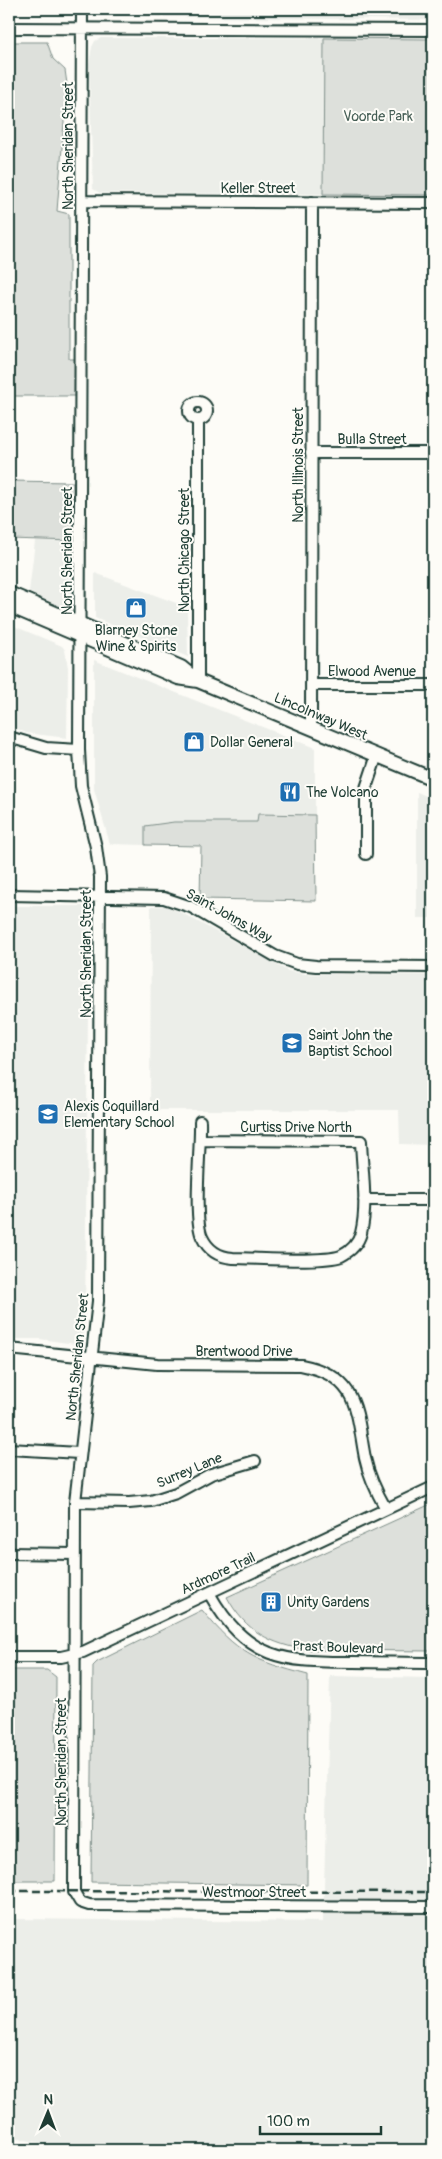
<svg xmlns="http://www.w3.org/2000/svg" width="442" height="2159" font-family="Pangolin,sans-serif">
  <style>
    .built { fill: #eceee9 }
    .green { fill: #dde0db; stroke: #7e8e88 }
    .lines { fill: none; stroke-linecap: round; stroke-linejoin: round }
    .minor-casing { stroke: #1f3d34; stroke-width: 14 }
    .major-casing { stroke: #1f3d34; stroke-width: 16 }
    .minor { stroke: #fdfcf7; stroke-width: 10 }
    .major { stroke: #fdfcf7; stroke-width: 12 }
    .rail { stroke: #1f3d34; stroke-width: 2.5; stroke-dasharray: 8 4; stroke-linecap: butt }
    .labels { text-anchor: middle; stroke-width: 4; stroke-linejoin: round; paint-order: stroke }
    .park-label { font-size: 14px; fill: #455e55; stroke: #fdfcf7 }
    .street-label { font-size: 14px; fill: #1f3d34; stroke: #fdfcf7 }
    .poi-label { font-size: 14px; fill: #1f3d34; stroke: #fdfcf7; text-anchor: start }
  </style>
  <rect width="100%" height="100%" fill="#fdfcf7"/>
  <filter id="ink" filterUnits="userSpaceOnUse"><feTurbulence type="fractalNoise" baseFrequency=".02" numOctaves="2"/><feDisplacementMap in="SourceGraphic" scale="10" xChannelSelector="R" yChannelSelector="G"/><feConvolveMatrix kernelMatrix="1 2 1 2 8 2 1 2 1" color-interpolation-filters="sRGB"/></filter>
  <g filter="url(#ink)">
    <path class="built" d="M95,9H433V20L99,16Z
      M101,38H324L323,194L100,193L93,189L89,64L92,47L95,41Z
      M35,541H74V605L72,609H66L29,592Z
      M95,573L187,607L188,657L95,618Z
      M9,624L62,646L65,650L68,668L67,738L26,733L9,725Z
      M94,660L315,748V815L258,814V822H174L146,826L145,845L110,844L94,789Z
      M417,792L433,799V918H417Z
      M9,906H89L85,1322L82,1345L40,1339H9Z
      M151,906H165L182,913L288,971L306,974L433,975V1145L400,1144L399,1110H150Z
      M330,1676L433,1678V2150H81L9,2137V1919L323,1922Z"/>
    <path class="green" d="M324,38L433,39V195L323,194Z
      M9,42H47L53,59L65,70L67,84L57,211L69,214V359H75V396H9Z
      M9,481L73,482L74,541L9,539Z
      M258,814L315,815L316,901L200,899L201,846L145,845V826L174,822H257Z
      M433,1503V1651L309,1650C271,1645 245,1631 227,1597Z
      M202,1610C237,1653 254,1661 308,1675L307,1885L91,1882L93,1666L97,1662Z
      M9,1670H47L56,1677L55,1881H9Z"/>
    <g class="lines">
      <g class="minor-casing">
        <path id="minor" d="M82,9L79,750L81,786L96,847L100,877L98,1301L75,1502L74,1892L80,1902L89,1905L433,1907
          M9,28L433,30
          M82,201L433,203
          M189 411a9 9 0 1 1 18 0a9 9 0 1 1-18 0Z
          M198,420V681
          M311,453H433
          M311,685H433
          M311,728L312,202
          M9,737L46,748L79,750
          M366,854V788L377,755
          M9,895L164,898L191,907L275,956L297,964L316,966L433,967
          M200,1121C201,1147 193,1217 202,1237C208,1250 219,1257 233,1258C257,1258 322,1263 341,1256C351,1251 358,1244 361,1233C368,1205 362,1170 361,1141L201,1140
          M364,1200H433
          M9,1349L157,1364L301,1365C359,1376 356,1411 365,1458C369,1477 377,1493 386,1509
          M9,1449L79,1453
          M75,1502L129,1503L151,1501L176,1493L211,1474L255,1461
          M9,1553L74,1554
          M209,1593C247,1660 283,1662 353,1662C380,1662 407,1663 433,1663
          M9,1657H61L83,1652L433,1487"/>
      </g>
      <g class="major-casing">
        <path id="major" d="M9,593L181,667L198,681L433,779
          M9,606L178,678L198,681"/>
      </g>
      <use href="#minor" class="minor"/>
      <use href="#major" class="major"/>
      <path class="rail" d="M9,1891L433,1892"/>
    </g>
  </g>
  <defs>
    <g id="shop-square" transform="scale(1.125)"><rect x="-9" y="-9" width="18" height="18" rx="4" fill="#1f6fb2" stroke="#fdfcf7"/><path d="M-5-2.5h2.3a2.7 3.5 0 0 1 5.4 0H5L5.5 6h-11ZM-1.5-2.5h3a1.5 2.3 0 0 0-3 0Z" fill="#fff"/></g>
    <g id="restaurant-square" transform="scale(1.125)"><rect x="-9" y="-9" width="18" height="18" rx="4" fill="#1f6fb2" stroke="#fdfcf7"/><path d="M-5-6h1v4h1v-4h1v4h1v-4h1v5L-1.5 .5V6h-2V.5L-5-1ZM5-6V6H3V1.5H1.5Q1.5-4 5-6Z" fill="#fff"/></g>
    <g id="school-square" transform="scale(1.125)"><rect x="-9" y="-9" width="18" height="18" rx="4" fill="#1f6fb2" stroke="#fdfcf7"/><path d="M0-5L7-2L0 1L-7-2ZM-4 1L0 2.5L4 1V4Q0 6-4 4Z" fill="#fff"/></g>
    <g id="building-square" transform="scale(1.125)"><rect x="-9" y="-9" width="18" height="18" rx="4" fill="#1f6fb2" stroke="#fdfcf7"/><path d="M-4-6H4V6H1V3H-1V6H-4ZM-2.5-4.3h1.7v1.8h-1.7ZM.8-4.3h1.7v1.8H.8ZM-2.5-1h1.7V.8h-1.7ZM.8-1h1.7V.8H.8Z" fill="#fff"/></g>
  </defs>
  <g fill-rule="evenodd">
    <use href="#shop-square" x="136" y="608"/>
    <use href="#shop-square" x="194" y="742"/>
    <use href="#restaurant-square" x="290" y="792"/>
    <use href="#school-square" x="292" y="1043"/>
    <use href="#school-square" x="48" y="1114"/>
    <use href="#building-square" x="271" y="1602"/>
  </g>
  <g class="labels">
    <g class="park-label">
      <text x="378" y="121">Voorde Park</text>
    </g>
    <g class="street-label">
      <text transform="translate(68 146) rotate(-90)" y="5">North Sheridan Street</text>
      <text x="258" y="193">Keller Street</text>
      <text x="372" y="444">Bulla Street</text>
      <text transform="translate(298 465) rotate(-90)" y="5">North Illinois Street</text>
      <text transform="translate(184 550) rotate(-90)" y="5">North Chicago Street</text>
      <text transform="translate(67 551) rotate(-90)" y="5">North Sheridan Street</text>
      <text x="372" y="676">Elwood Avenue</text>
      <text transform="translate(321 716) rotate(23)" y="5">Lincolnway West</text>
      <text transform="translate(229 915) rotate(29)" y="5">Saint Johns Way</text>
      <text transform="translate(86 954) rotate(-90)" y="5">North Sheridan Street</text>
      <text x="296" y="1132">Curtiss Drive North</text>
      <text x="244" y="1356">Brentwood Drive</text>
      <text transform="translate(77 1357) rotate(-84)" y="5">North Sheridan Street</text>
      <text transform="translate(189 1470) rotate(-23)" y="5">Surrey Lane</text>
      <text transform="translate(218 1573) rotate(-25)" y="5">Ardmore Trail</text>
      <text transform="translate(338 1647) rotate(2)" y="5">Prast Boulevard</text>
      <text transform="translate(61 1762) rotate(-90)" y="5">North Sheridan Street</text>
      <text x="254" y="1897">Westmoor Street</text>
    </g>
    <g class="poi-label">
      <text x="136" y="635" text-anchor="middle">Blarney Stone<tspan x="136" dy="16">Wine &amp; Spirits</tspan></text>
      <text x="210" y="747">Dollar General</text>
      <text x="306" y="797">The Volcano</text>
      <text x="308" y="1040">Saint John the<tspan x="308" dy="16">Baptist School</tspan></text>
      <text x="64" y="1111">Alexis Coquillard<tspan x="64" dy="16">Elementary School</tspan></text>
      <text x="287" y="1607">Unity Gardens</text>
    </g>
  </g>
  <rect width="442" height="2159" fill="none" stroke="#fdfcf7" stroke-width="30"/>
  <rect x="15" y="15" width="412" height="2129" fill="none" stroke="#1f3d34" stroke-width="2" filter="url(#ink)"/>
  <g transform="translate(48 2112) rotate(1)" stroke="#fdfcf7" stroke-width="4" paint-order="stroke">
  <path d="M0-4L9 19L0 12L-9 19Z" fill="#1f3d34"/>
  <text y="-8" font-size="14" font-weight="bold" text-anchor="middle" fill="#1f3d34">N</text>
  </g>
  <path d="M260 2126v8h121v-8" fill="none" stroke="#1f3d34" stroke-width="2.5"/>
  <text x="267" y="2126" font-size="15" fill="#1f3d34" stroke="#fdfcf7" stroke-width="4" paint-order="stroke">100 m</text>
</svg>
